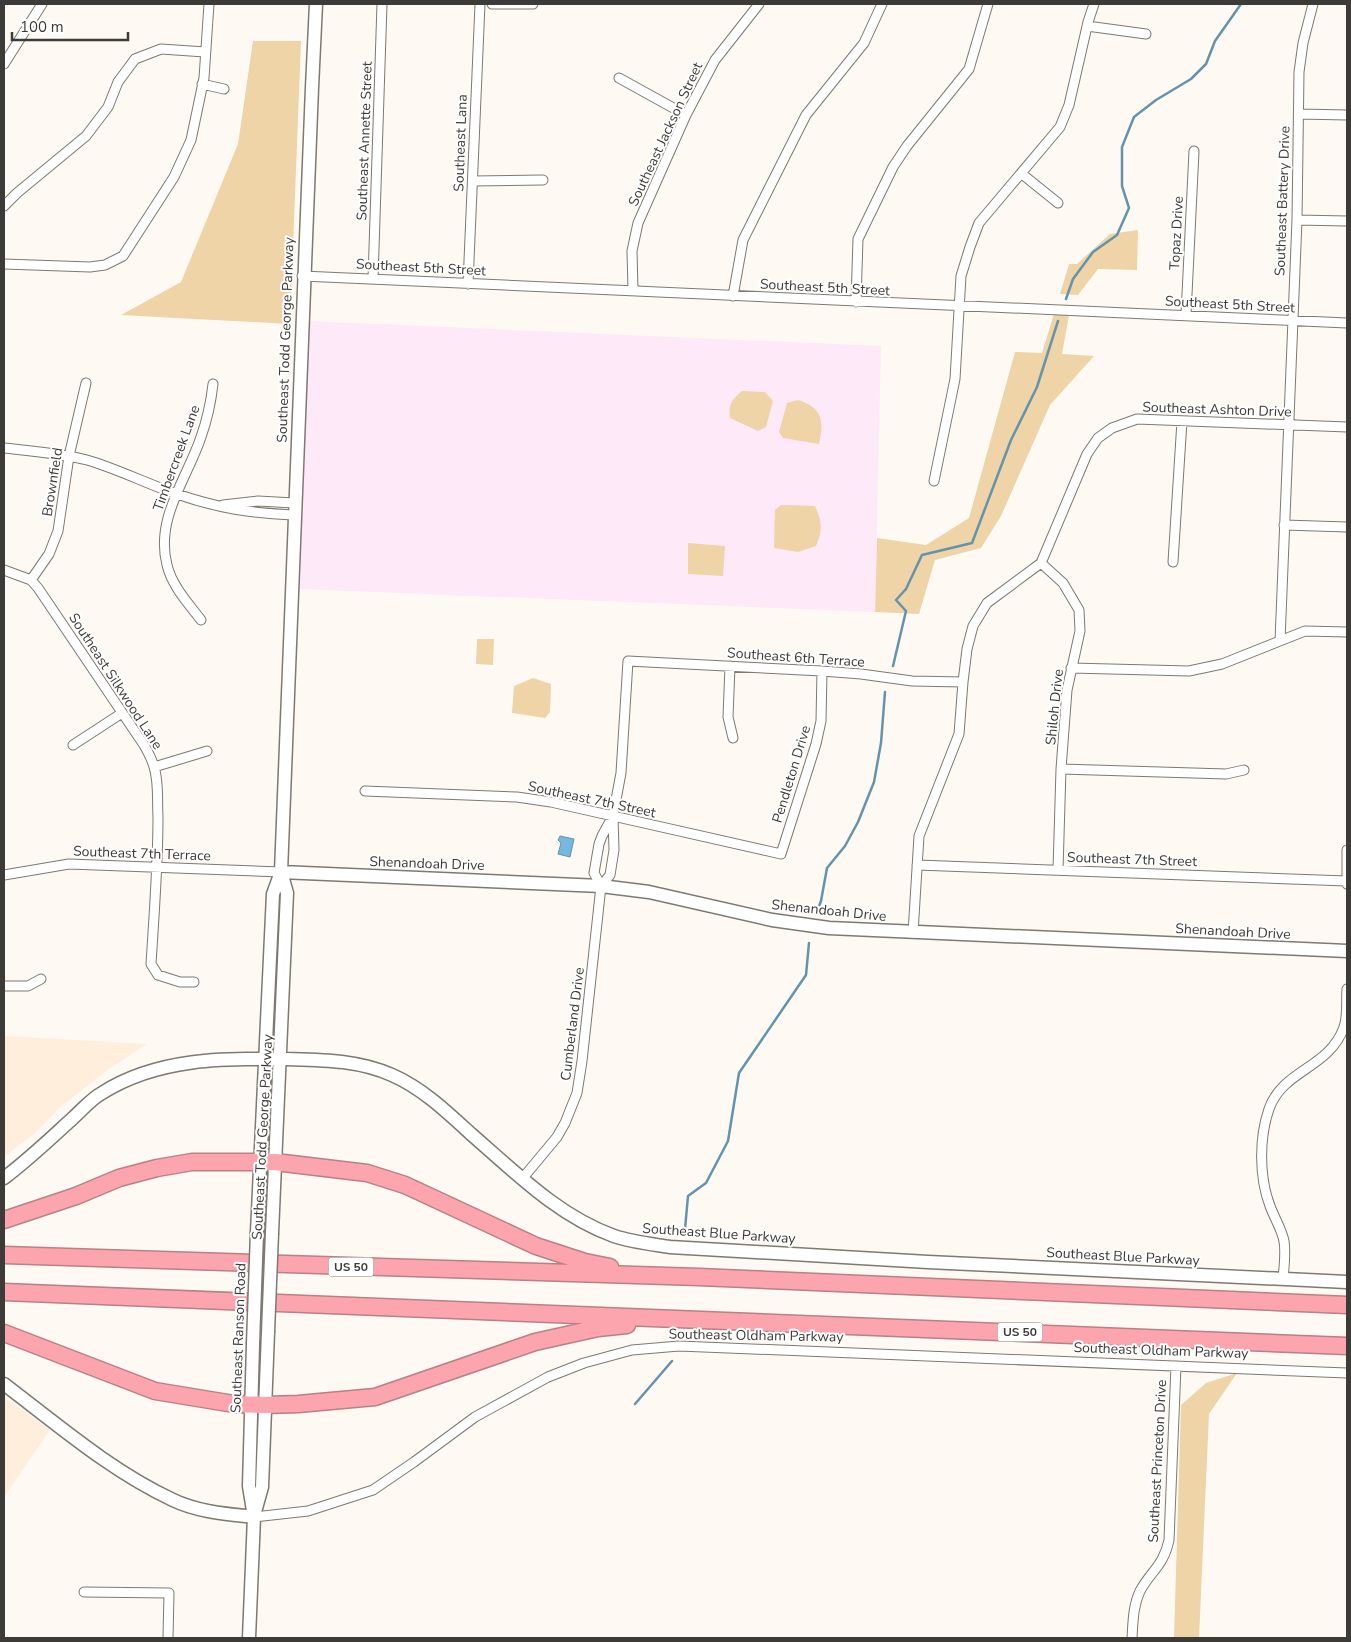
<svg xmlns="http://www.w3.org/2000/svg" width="1351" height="1642" font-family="'Nunito Sans',sans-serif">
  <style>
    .commercial { fill: #feeedb }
    .education { fill: #fee9f9 }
    .green { fill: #eed4a7 }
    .water { fill: #75b9e0; stroke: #6493ad }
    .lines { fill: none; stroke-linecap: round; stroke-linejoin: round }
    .stream { stroke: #6493ad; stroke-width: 2.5 }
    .street-casing { stroke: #7e7971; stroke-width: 11 }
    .secondary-casing { stroke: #7e7971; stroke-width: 15 }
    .highway-casing { stroke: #b98085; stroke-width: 19 }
    .street { stroke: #fff; stroke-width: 9 }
    .secondary { stroke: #fff; stroke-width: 12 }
    .highway { stroke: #fca5af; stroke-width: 16 }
    .secondary-bridge-casing { stroke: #7e7971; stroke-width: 15; stroke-linecap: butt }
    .secondary-bridge { stroke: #fff; stroke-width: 12 }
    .labels { text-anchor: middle; stroke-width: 4; stroke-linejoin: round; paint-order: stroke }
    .shield { fill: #fff; stroke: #777673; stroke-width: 1 }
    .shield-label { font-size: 12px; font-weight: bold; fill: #3d3b37 }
    .street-label { font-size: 14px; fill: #3d3b37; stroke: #fff }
  </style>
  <rect width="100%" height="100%" fill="#fefaf3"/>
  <path class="commercial" d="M4,1036L147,1044L109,1069L59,1108L35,1133L4,1157Z
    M4,1397L50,1430L4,1497Z"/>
  <path class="education" d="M308,321L881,346L875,612L300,589Z"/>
  <path class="green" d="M253,41H301L290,324L121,315L181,282L238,144Z
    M1138,230L1137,270L1098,269L1078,295L1060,294L1069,264H1077L1110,234Z
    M1054,314L1069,315L1062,354L1094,356L1050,405L1001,516L981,548L935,560L919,614L875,612L877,538L926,545L969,518L1015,352L1042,353Z
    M742,391L765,392L773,401L766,427L758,431L730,418C728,405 732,399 742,391Z
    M798,400C823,408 824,421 819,444L783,438L779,432L787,403Z
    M781,505L815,506C822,522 823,529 816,546L798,552L774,548L775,510Z
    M688,543L725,546L723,576L688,574Z
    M477,639H494L493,665L476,664Z
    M533,678L551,684L550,712L545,718L512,713L514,686Z
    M1237,1373L1209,1414L1199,1638H1174L1181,1405L1206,1383Z"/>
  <path class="water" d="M560,836L574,839L570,857L558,854L561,843L558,840Z"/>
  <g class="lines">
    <path class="stream" d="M1066,299L1073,279L1093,252L1117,235L1129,208L1122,186V147L1134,117L1156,100L1191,79L1206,64L1215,41L1241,4
      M893,666L906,611L896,600L906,589L922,555L972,543L1011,440L1037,387L1058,321
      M816,914L821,901L827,868L845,846L858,822L874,782L881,743L885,692
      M685,1229L688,1196L706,1183L728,1141L739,1073L806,975L809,943
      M635,1404L672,1361"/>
    <g class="street-casing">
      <path id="street" d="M492,4H533
        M1087,26L1146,34
        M4,64L42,4
        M619,78L686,115
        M202,84L224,89
        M1299,114L1347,115
        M1022,174L1058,203
        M473,181L543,180
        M4,206L17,193L86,136L108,107L118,82L135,59L161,49L205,52
        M1297,220L1347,221
        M4,264L90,267L105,265L123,256L174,177L191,140L204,78L209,4
        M302,276L1347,323
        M373,279L382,4
        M468,284L480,4
        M633,291L632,251L638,223L686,115L715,60L759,4
        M733,296L743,240L806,115L864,43L882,4
        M856,302L858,239L893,167L907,146L969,69L988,4
        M1186,315L1194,151
        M4,448C32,451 60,453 87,460C118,469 147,484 177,494C217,508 250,513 293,515
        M934,481L955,379L961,276L970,247L979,223L1060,127L1069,105L1088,22L1094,4
        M223,505L258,501L294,503
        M1284,525L1347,527
        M1173,562L1182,421
        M1041,563L1063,583L1079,610L1080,631L1067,690L1061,769L1058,870
        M4,570L31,580L38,588L144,745C148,752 152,759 154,767C159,782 157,801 158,817C158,866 154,915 151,964L158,975L180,982H194
        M31,580L49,554L58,531L69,456L86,383
        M201,620C188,603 172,586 167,565C155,518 187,479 201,437C207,420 211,402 213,384
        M1280,641L1297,220L1299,72L1303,43L1313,4
        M730,666L728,717L733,738
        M1071,668L1189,671L1222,664L1305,631L1347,632
        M73,745L122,713
        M154,767L207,751
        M1061,769L1226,774L1244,770
        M365,791L517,797L551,802L781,854L816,744L821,721L822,671
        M1347,850V884
        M917,865L1347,881
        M4,875L69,864L281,872
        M601,886L610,875L614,850L613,816L621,773L628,661L822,671L861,674L912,681L963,682
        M913,933L919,836L959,734L963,682L967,649L973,626L987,603L1041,563L1087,454L1098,438L1112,428L1137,419L1347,427
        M4,986H28L41,979
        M522,1179L557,1137L565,1123L577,1093L582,1061L601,886L594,873L599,844L602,836L613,816
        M1283,1279C1284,1267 1286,1253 1284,1241C1282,1230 1274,1217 1270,1206C1259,1177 1259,1138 1269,1109C1283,1069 1329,1069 1344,1027C1348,1016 1346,1000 1347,989
        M254,1517L308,1511L373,1490L414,1462L475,1417L548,1377L584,1363L632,1350L679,1346L1347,1373
        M84,1592L169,1593L168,1638
        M1132,1638C1133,1622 1133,1606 1140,1591C1151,1571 1164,1565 1169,1540L1176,1366"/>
    </g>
    <g class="secondary-casing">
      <path id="secondary" d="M281,872L601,886L649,892L772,920L829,928L1347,951
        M4,1178C28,1160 50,1139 73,1118C82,1110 91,1099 102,1093C157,1058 224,1058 287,1059C323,1060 358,1060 392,1075C422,1088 447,1112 471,1134C515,1172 558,1216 614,1236C632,1242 651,1244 670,1247L928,1262L1347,1282
        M257,1232L273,894L281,872
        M272,1233L287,893L281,872C290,582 302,293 316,4
        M4,1384C58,1425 111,1471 173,1500C198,1512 227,1514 254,1517
        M255,1512L262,1487L268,1332
        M249,1638L254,1517L249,1486L253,1344"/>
    </g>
    <g class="highway-casing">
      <path id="highway" d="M4,1220L76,1196L119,1178L157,1168L192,1162H275L367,1173L405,1185L536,1246L585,1262L610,1267
        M4,1255L699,1277L1347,1305
        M4,1292L1347,1346
        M4,1333L155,1391L234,1404L266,1405L298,1404L375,1397L535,1342L598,1328L627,1325"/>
    </g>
    <use href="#street" class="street"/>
    <use href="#secondary" class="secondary"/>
    <use href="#highway" class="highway"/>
    <g class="secondary-bridge-casing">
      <path id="secondary-bridge" d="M268,1332L272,1233
        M253,1344L257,1232"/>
    </g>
    <use href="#secondary-bridge" class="secondary-bridge"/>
  </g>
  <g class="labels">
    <g class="shield">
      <rect x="328.5" y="1257.5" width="45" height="19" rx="4"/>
      <rect x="997.5" y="1322.5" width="45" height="19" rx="4"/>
    </g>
    <g class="shield-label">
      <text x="351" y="1271">US 50</text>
      <text x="1020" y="1336">US 50</text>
    </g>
    <g class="street-label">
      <text transform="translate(665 134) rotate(-65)" y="5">Southeast Jackson Street</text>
      <text transform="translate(364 141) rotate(-88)" y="5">Southeast Annette Street</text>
      <text transform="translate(460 143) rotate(-88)" y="5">Southeast Lana</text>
      <text transform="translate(1282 201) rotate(-88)" y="5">Southeast Battery Drive</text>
      <text transform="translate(1176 233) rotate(-87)" y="5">Topaz Drive</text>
      <text transform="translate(421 267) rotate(3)" y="5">Southeast 5th Street</text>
      <text transform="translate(825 287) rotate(3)" y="5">Southeast 5th Street</text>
      <text transform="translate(1230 304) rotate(3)" y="5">Southeast 5th Street</text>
      <text transform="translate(285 340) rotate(-88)" y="5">Southeast Todd George Parkway</text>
      <text transform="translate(1217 409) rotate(2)" y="5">Southeast Ashton Drive</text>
      <text transform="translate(176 458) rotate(-70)" y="5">Timbercreek Lane</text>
      <text transform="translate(52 482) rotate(-81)" y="5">Brownfield</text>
      <text transform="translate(796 657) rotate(4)" y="5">Southeast 6th Terrace</text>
      <text transform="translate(116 681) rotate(57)" y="5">Southeast Silkwood Lane</text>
      <text transform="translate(1054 707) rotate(-84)" y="5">Shiloh Drive</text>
      <text transform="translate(791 774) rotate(-73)" y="5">Pendleton Drive</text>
      <text transform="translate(592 799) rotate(12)" y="5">Southeast 7th Street</text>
      <text transform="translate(142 853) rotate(2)" y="5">Southeast 7th Terrace</text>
      <text transform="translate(1132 859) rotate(2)" y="5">Southeast 7th Street</text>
      <text transform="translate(427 863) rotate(2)" y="5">Shenandoah Drive</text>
      <text transform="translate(829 910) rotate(6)" y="5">Shenandoah Drive</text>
      <text transform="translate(1233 931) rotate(3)" y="5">Shenandoah Drive</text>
      <text transform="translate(572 1024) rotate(-83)" y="5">Cumberland Drive</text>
      <text transform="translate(262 1137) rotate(-87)" y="5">Southeast Todd George Parkway</text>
      <text transform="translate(719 1233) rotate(4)" y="5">Southeast Blue Parkway</text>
      <text transform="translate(1123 1256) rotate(3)" y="5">Southeast Blue Parkway</text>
      <text transform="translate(756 1335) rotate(1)" y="5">Southeast Oldham Parkway</text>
      <text transform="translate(238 1338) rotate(-88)" y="5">Southeast Ranson Road</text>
      <text transform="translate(1161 1350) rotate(2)" y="5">Southeast Oldham Parkway</text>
      <text transform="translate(1157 1461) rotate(-87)" y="5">Southeast Princeton Drive</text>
    </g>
  </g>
  <rect width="1351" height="1642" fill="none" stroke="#3d3b37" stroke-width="10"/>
  <path d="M12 32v8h116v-8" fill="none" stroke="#3d3b37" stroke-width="2.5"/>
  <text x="20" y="32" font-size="15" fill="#3d3b37" stroke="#ffffff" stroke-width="4" paint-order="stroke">100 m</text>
</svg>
